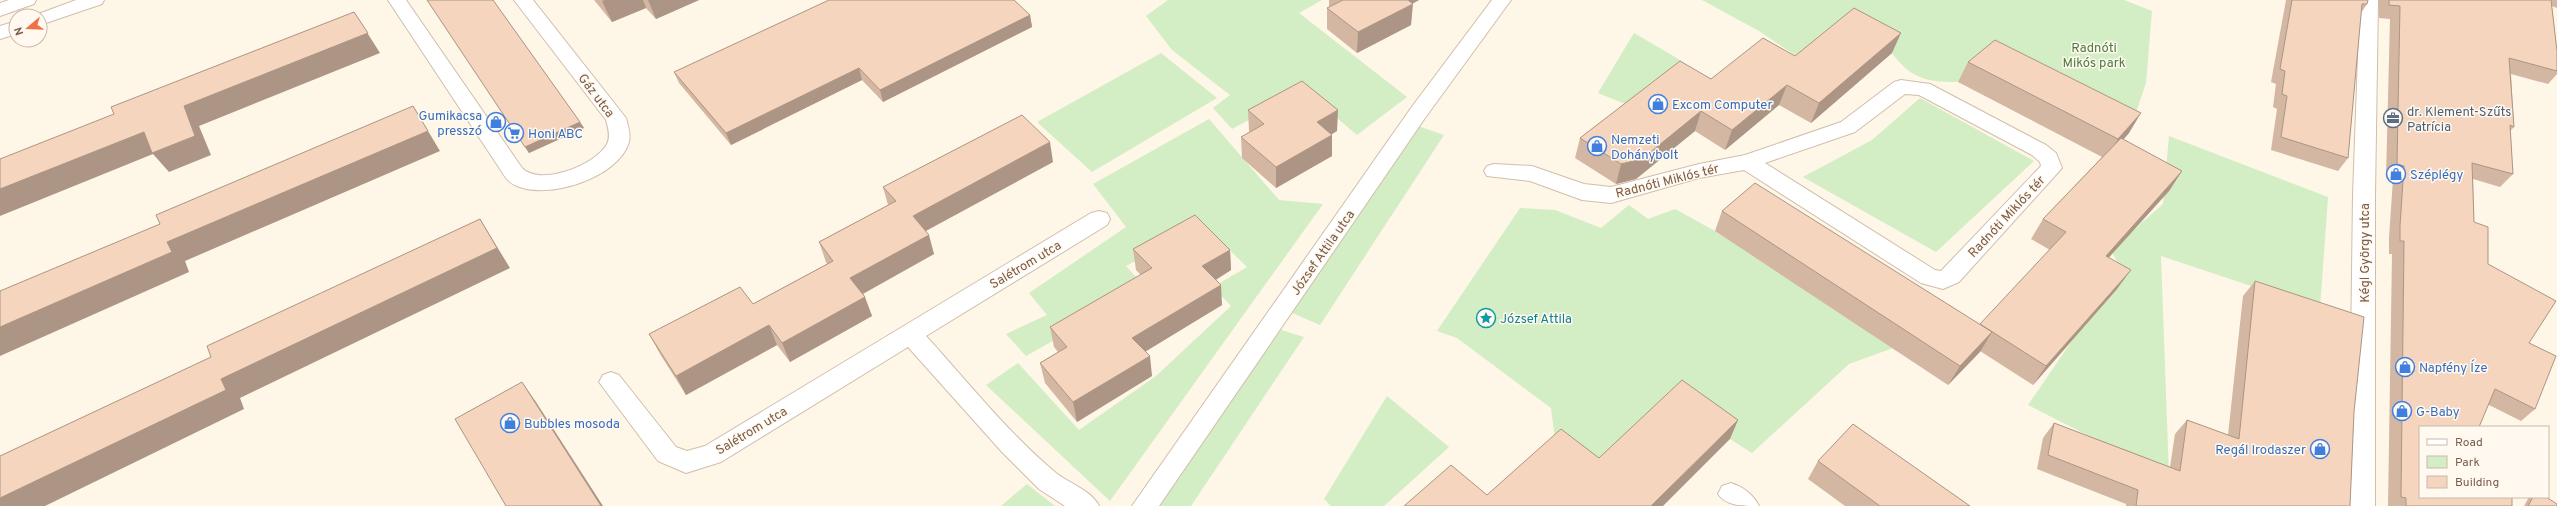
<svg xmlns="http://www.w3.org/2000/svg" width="2557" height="506" font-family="Overpass,sans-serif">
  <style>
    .green { fill: #d3edc4 }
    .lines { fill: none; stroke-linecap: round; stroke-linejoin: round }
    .street-casing { stroke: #d1beab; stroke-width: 2 }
    .street { fill: #fff; fill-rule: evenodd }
    .wall { fill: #d3b7a3 }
    .shaded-wall { fill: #ac9584 }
    .building { fill: #f5d5bd; stroke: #ac9584 }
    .labels { text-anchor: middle; stroke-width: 3; stroke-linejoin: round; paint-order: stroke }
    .park-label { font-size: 13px; fill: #4c7a3d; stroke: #fff9ef }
    .street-label { font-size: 13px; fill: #7a5c49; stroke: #fff9ef }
    .shop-label { font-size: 13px; fill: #366cbe; stroke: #fff9ef; text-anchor: start }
    .service-label { font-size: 13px; fill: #4e5e75; stroke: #fff9ef; text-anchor: start }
    .culture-label { font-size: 13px; fill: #0d838f; stroke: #fff9ef; text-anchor: start }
  </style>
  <rect width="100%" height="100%" fill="#fef6e7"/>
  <path class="green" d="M1168,0H1322L1299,13L1407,97L1357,135L1304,90L1232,129L1213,108L1230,95L1172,50L1146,16Z
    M1702,0H2124L2152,11L2146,83L2129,133L1958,82C1927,82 1911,79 1892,53L1805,62L1759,31Z
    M1634,33L1682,61L1628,105L1598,93Z
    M1161,53L1217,98L1092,172L1037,122Z
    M1920,98L2034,161L1936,252L1803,177L1872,140Z
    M1209,119L1279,200L1323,204L1110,501L986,385L1018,363L1079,430L1156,376L1231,306L1213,287L1247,267L1204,225L1126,266L1146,288L1026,356L1006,334L1047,315L1029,293L1126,227L1093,184Z
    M1418,126L1444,135L1320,325L1290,312Z
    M2169,136L2328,197L2320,309L2161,256L2169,477L2028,405L2121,269L2111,250L2163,204Z
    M1629,205L1648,219L1675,209L1715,231L1893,348L1849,364L1752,453L1730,439L1594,476L1556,447L1551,408L1457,338L1437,331L1520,208L1555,210L1601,228Z
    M1278,329L1304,337L1191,506H1156Z
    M1387,396L1449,447L1384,506H1331L1324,499Z
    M1027,484L1055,506H1001Z"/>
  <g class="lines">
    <g class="street-casing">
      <path id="street" d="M9,0H36L34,4L0,16V3Z
        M76,0H104L102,4L40,25V16H33Z
        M388,0H406L522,168C540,187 596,165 607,144C611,137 608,127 606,120L514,0H533L626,118C628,126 631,134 629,142C619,178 546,201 515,185C509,183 505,177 502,172Z
        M1492,0H1511L1425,118L1159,506H1132L1411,108Z
        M2360,0H2378L2375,195V506H2349L2353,195Z
        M16,21V34L0,39V26Z
        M1901,80L1930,84L2046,145L2056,153L2062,168L1959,282L1943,289L1921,283L1744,170L1699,178L1611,203L1582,200L1530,181L1487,176L1484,171L1487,166L1494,164L1532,166L1584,184L1611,187L1699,164L1745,155L1841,122L1894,82ZM1905,94L1919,95L2032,155L2040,162L2041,166L1941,271L1935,270L1765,163L1855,132Z
        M1099,211L1107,213L1110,219L1107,225L926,336C968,382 1008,433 1056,473C1070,484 1091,490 1099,506H1065L1039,489L1002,452L908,347L721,462L686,473L658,461L599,382L603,375L611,372L619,375L676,447L687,451L705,446L1091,213Z
        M1731,483C1743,487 1753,494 1759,506C1742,506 1726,506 1718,494L1722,486Z"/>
    </g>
    <use href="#street" class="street"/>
  </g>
  <path class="wall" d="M427,0H493L584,128L529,153Z
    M594,0H699L656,19L646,8L612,22Z
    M1329,0H1419L1412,4L1411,25L1357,53L1327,29V8L1330,7L1329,6Z
    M2286,0H2368L2367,4L2361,13L2348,158L2338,171L2271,150L2277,109L2273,107L2276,84L2271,82Z
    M2378,0H2557V8L2552,6L2557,51V74L2548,84L2511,74L2514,127L2510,131L2513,174L2500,187L2473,179L2474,222L2488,264L2529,343L2535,409L2521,421L2489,405L2420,427L2512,506H2388L2392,254H2389V238L2393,179L2386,177L2390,19L2379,18Z
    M1030,15L1032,27L883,102L862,80L731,145L679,83L674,72Z
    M1892,53L1811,123L1779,105L1725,150L1695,131L1636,179L1616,184L1575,158L1580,138L1711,79L1795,56Z
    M1968,62L2129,133L2123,140L2182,171L2169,191L2109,257L2117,289L2033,385L1980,351L1948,385L1715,231L1722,211L1980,325L2050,250L2031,239L2043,219L2102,157L1958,82Z
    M1248,110L1337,131L1332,134V156L1276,188L1242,158L1241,137L1250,132L1249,131Z
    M1053,162L926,231L934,254L863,294L872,316L790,362L777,345L686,395L660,354L649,334L753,304L827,264L826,262L819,242L888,205L883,187Z
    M1133,249L1230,250L1231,270L1216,280L1222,305L1145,351L1152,376L1077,422L1045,383L1040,363L1058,352L1054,347L1050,327L1141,275L1136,270Z
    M2255,281L2354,412L2350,506H2126V504L2037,469L2043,438L2054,423L2170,467L2175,434L2187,420L2228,435L2243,296Z
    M1818,461L1970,506H1845L1808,479Z
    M2529,497H2546L2557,506H2524Z"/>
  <path class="shaded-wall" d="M605,0H643L646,8L612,22L602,1Z
    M648,0H699L656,19Z
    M1396,0H1419L1395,13Z
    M1413,4L1411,25L1357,53L1358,32Z
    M354,12L380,53L199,126L211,155L169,172L153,154L0,216V189Z
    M1030,15L1032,27L883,102L880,90Z
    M1901,33L1892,53L1811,123L1819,103Z
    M859,68L862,80L731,145L726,133Z
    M1787,85L1779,105L1725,150L1732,130Z
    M413,106L440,151L185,261L189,272L0,356V327L167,242Z
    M1338,110L1337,131L1317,143V122Z
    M1701,111L1695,131L1636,179L1616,184L1621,164Z
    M2141,113L2129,133L2106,159L2118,139Z
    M580,122L584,128L529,153L525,147Z
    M1332,135V156L1276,188V167Z
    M1050,142L1053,162L918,235L913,216Z
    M2182,171L2169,191L2093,275L2106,256Z
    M480,219L510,268L240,398L244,409L45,506H0V498L221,379Z
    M929,235L934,254L857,297L850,278Z
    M1230,250L1231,270L1204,287L1202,266Z
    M2131,270L2117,289L2033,385L2046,366Z
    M1221,285L1222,305L1135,358L1132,338Z
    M865,297L872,316L790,362L782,343Z
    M769,325L777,345L686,395L676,376Z
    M1992,332L1980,352L1948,385L1960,366Z
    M1150,356L1152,376L1077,422L1073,402Z
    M522,382L536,402L603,506H601Z
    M1738,420L1730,439L1663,506H1651Z"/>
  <path class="building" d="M427,0H493L580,122L525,147Z
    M829,0H1014L1030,15L880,90L859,68L726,133L674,72Z
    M1343,0H1408L1413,4L1358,32L1327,8Z
    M2292,0H2368L2367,4H2362L2348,158L2281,137L2287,96L2282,94L2285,71L2280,69Z
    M2389,0H2551L2557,51V71L2509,58L2514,127L2510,125L2513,174L2472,163L2474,222L2488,227V264L2556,301L2529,343L2556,356L2535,409L2495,389L2479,427H2420V497H2512V506H2406V498L2401,497L2404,241H2400V226L2404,166L2397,164L2400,6L2389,5Z
    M1854,8L1901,33L1819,103L1787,85L1732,130L1701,111L1642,159L1621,164L1580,138L1680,61L1711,79L1763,38L1795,56Z
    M354,12L368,33L184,106L195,136L152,153L144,132L0,189V159L114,114L111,107Z
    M1995,40L2141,113L2118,139L1968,62Z
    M1302,81L1338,110L1317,122L1332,135L1276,167L1241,137L1264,124L1248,110Z
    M413,106L428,131L167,242L172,252L0,327V291L160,224L156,215Z
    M1022,115L1050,142L913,216L929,235L850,278L865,297L782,343L769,325L676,376L649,334L740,287L753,304L833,261L819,242L896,201L883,187Z
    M2121,138L2182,171L2106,256L2131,270L2046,366L1980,324L2066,232L2043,219Z
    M1755,183L1992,332L1960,366L1722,211Z
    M1195,215L1230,250L1202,266L1221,285L1132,338L1150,356L1073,402L1040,363L1067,347L1050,327L1152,268L1133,249Z
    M480,219L497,248L221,379L226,390L0,498V456L211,357L207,346Z
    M2255,281L2364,317L2354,412L2350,506H2136L2138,490L2048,455L2054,423L2180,471L2187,420L2239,439Z
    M1682,380L1738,420L1651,506H1404L1451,465L1487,495L1561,429L1599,458Z
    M522,382L601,506H506L455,419Z
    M1853,424L1970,506H1880L1818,461Z
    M2533,497H2546L2557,504V506H2528Z"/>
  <defs>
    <g id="shop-ring" transform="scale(1)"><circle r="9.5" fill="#fff9ef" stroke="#3f7fe0" stroke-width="1.5"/><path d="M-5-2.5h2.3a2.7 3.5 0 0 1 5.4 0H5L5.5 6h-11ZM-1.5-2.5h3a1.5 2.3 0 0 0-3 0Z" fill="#3f7fe0"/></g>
    <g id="office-ring" transform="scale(1)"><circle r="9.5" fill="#fff9ef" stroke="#5c6f8a" stroke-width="1.5"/><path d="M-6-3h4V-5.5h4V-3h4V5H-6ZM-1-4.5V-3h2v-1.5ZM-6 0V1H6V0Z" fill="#5c6f8a"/></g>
    <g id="supermarket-ring" transform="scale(1)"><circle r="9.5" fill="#fff9ef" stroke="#3f7fe0" stroke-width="1.5"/><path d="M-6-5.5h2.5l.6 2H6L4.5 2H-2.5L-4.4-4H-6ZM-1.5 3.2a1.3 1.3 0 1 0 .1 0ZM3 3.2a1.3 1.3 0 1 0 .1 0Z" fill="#3f7fe0"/></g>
    <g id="sight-ring" transform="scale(1)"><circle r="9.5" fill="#fff9ef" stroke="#0f9aa8" stroke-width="1.5"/><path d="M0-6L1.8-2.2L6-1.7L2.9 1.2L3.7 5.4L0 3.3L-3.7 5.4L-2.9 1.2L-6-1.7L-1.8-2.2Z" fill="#0f9aa8"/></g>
  </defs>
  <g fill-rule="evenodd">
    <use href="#shop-ring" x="1658" y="104"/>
    <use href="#office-ring" x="2393" y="118"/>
    <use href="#shop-ring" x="496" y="122"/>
    <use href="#supermarket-ring" x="514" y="133"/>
    <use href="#shop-ring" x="1597" y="146"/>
    <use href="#shop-ring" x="2396" y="174"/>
    <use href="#sight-ring" x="1486" y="318"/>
    <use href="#shop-ring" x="2405" y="367"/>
    <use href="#shop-ring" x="2402" y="411"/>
    <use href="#shop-ring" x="510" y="423"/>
    <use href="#shop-ring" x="2320" y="449"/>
  </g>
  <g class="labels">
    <g class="park-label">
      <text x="2094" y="52">Radnóti<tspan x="2094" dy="15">Mikós park</tspan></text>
    </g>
    <g class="street-label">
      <text transform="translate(597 95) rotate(53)" y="5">Gáz utca</text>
      <text transform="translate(1667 180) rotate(-14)" y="5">Radnóti Miklós tér</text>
      <text transform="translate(2006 216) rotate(-47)" y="5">Radnóti Miklós tér</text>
      <text transform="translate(1322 252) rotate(-55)" y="5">József Attila utca</text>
      <text transform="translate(2364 253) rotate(-90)" y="5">Kégl György utca</text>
      <text transform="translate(1025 264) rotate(-31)" y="5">Salétrom utca</text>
      <text transform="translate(751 430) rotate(-31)" y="5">Salétrom utca</text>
    </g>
    <g class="shop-label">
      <text x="1672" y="109">Excom Computer</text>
      <text x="482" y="120" text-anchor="end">Gumikacsa<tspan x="482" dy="15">presszó</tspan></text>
      <text x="528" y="138">Honi ABC</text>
      <text x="1611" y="144">Nemzeti<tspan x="1611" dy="15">Dohánybolt</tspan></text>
      <text x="2410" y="179">Széplégy</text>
      <text x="2419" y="372">Napfény Íze</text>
      <text x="2416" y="416">G-Baby</text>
      <text x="524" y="428">Bubbles mosoda</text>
      <text x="2306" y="454" text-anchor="end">Regál Irodaszer</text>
    </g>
    <g class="service-label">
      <text x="2407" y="116">dr. Klement-Szűts<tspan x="2407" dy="15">Patrícia</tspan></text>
    </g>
    <g class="culture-label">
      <text x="1500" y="323">József Attila</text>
    </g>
  </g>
  <rect x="2419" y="426" width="130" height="72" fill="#fff9ef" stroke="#cabaad"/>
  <rect x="2427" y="439" width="20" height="6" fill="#ffffff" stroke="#cabaad"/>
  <text x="2455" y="446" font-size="12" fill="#7a5c49">Road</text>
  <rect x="2427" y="456" width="20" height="12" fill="#d3edc4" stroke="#cabaad"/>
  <text x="2455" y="466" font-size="12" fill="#7a5c49">Park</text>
  <rect x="2427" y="476" width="20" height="12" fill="#f5d5bd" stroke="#cabaad"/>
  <text x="2455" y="486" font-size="12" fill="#7a5c49">Building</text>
  <g transform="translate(28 28) rotate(251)"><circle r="19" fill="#fff9ef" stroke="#cabaad"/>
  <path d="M0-3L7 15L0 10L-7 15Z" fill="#ef7145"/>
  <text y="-6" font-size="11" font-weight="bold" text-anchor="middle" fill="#7a5c49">N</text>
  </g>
</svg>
